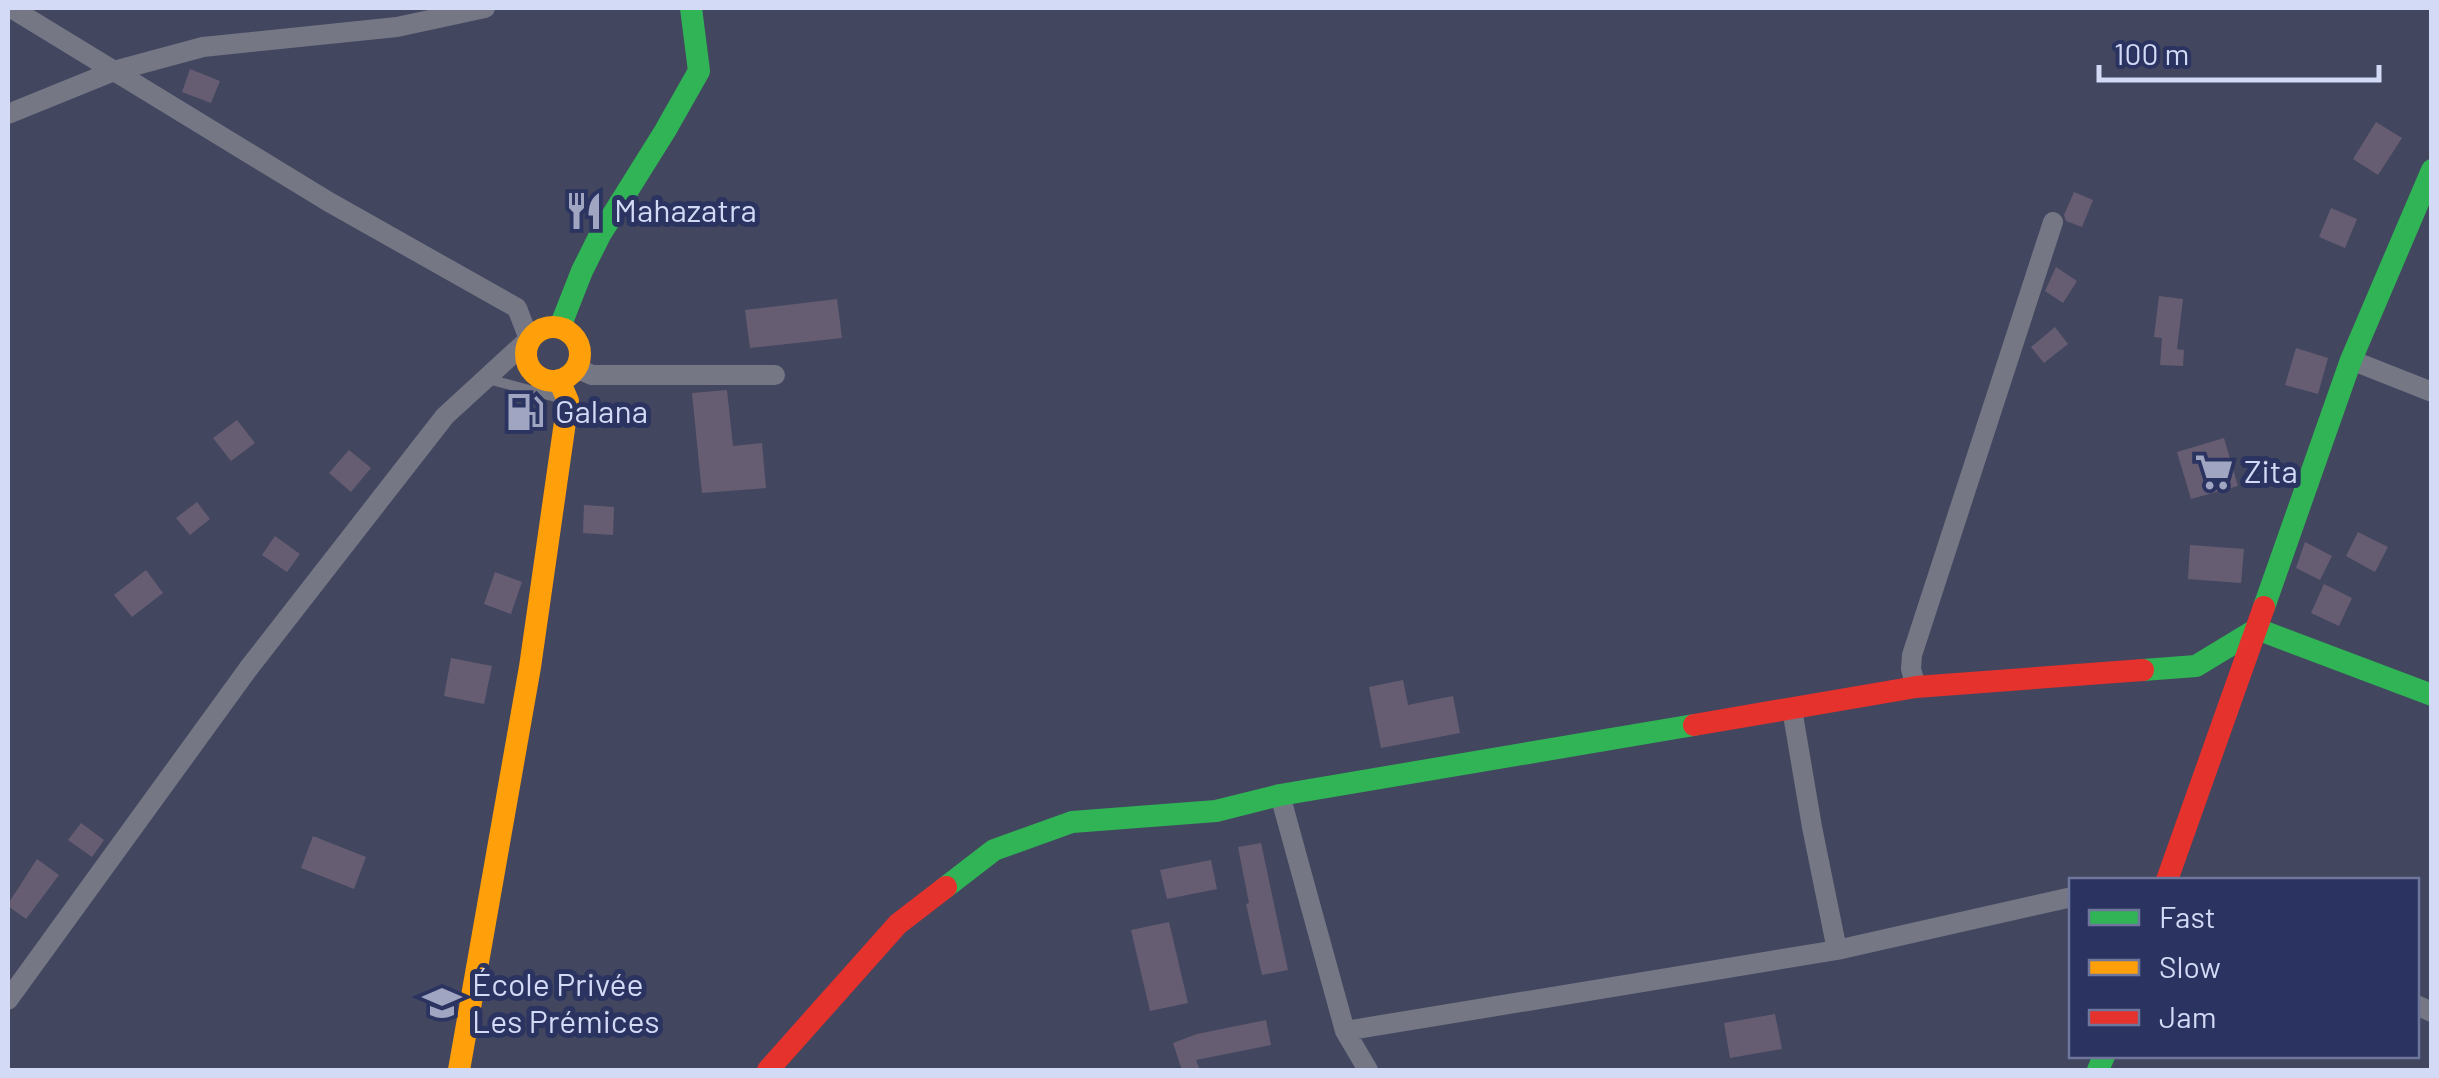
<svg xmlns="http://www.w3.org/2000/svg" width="2439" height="1078" font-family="Barlow,sans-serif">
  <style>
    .building { fill: #675d73 }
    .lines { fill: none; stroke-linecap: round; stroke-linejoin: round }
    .lane { stroke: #757784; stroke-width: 10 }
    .street { stroke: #757784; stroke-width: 20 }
    .fast { stroke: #30b455; stroke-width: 22 }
    .slow { stroke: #ff9f0a; stroke-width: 22 }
    .jam { stroke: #e5322d; stroke-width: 22 }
    .labels { text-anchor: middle; stroke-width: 10; stroke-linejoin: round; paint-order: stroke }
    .poi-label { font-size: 32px; fill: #d3daf6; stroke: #2b3360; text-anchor: start }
  </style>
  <rect width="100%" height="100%" fill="#42465f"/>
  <path class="building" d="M190,69L220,81L211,103L182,92Z
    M2376,122L2402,138L2378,175L2353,159Z
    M2074,192L2093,200L2082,227L2066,221L2064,215Z
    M2331,208L2357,219L2345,248L2319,237Z
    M2056,267L2077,281L2063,303L2045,291Z
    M2159,296L2183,299L2177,349L2184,350L2183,366L2160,365L2162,338L2154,337Z
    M837,299L842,338L750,348L745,310Z
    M2055,327L2068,344L2044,363L2031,347Z
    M2296,348L2328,358L2318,394L2285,385Z
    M727,390L733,446L762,443L766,488L702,493L692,393Z
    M237,420L255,443L231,461L213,438Z
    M2224,438L2238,486L2191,499L2177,452Z
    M349,450L371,468L351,492L329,473Z
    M197,502L210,519L190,535L176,518Z
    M584,505L614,507L613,535L583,533Z
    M2358,532L2388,547L2375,572L2346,556Z
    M275,536L300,554L287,572L262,555Z
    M2305,542L2332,556L2320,580L2296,568Z
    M2190,545L2244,549L2241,583L2188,579Z
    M146,570L163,593L132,617L114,595Z
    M495,572L522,582L511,614L484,604Z
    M2324,584L2352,598L2339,626L2311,613Z
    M451,658L492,666L484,704L444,696Z
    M1403,680L1408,705L1453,696L1460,733L1381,748L1369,687Z
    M81,823L104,840L92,857L68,840Z
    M313,836L366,857L354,889L301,868Z
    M1261,843L1288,970L1262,975L1246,904L1249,903L1238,847Z
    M37,859L59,875L26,919L8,906V904Z
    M1211,860L1217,889L1167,899L1160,870Z
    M1169,922L1188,1003L1150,1011L1131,930Z
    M1775,1014L1782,1049L1730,1058L1724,1023Z
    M1266,1020L1271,1045L1196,1060L1200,1070H1182L1173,1043L1197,1034Z"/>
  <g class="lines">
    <path class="lane" d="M488,379L563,399"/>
    <path class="street" d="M8,114L114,71L203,47L397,27L485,8
      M2351,360L2432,392
      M576,368L592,375H775
      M1916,687L1911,669L1912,655L2053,222
      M1792,709L1812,827L1837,950
      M1280,795L1345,1031L1837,950L2072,897
      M8,1000L248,669L445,416L529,339L517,308L329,202L11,8
      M2416,1005L2432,1012
      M1345,1031L1368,1070"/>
    <path class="fast" d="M560,327L582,271L600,235L665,131L699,71L691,8
      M2264,607L2351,360L2432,170
      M2143,670L2196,666L2257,629L2432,695
      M946,887L994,850L1072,822L1216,811L1280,795L1694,725
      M2098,1070L2104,1056"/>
    <path class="slow" d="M526 354a27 27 0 1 1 54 0a27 27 0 1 1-54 0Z
      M459,1070L530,667L568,401L559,380"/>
    <path class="jam" d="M1694,725L1916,687L2143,670
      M2167,880L2264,607
      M768,1070L898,924L946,887"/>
  </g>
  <defs>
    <g id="restaurant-bare" transform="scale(3)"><path d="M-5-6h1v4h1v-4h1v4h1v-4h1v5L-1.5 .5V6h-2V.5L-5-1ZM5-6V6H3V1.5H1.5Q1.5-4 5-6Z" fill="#a0a6c1" stroke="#2b3360" stroke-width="2.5" paint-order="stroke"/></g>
    <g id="fuel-bare" transform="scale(3)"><path d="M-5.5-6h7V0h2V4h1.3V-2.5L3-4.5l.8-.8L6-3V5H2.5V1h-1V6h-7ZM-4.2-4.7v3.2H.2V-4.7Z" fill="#a0a6c1" stroke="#2b3360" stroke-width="2.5" paint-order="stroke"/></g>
    <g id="supermarket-bare" transform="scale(3)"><path d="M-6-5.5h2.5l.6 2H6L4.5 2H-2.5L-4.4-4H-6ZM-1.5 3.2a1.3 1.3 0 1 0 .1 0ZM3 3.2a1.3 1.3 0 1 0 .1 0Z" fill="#a0a6c1" stroke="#2b3360" stroke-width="2.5" paint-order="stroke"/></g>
    <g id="school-bare" transform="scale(3)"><path d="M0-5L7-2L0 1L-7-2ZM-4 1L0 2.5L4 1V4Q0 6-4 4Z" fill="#a0a6c1" stroke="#2b3360" stroke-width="2.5" paint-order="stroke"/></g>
  </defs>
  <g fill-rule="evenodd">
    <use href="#restaurant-bare" x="584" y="211"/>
    <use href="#fuel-bare" x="525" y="412"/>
    <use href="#supermarket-bare" x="2214" y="472"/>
    <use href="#school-bare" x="442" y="1003"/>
  </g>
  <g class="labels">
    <g class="poi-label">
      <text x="614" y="222">Mahazatra</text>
      <text x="555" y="423">Galana</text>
      <text x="2244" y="483">Zita</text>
      <text x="472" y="996">École Privée<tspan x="472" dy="37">Les Prémices</tspan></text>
    </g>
  </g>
  <rect width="2439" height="1078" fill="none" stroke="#d3daf6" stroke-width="20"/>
  <rect x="2069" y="878" width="350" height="180" fill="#2b3360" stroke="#6e769c" stroke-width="2.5"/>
  <rect x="2089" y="910" width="50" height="15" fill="#30b455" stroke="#6e769c" stroke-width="2.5"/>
  <text x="2159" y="928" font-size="30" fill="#d3daf6">Fast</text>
  <rect x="2089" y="960" width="50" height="15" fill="#ff9f0a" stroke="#6e769c" stroke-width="2.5"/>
  <text x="2159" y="978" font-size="30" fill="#d3daf6">Slow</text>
  <rect x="2089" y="1010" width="50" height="15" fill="#e5322d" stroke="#6e769c" stroke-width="2.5"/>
  <text x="2159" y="1028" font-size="30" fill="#d3daf6">Jam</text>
  <path d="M2099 65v15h280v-15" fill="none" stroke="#d3daf6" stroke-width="5"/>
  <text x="2114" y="65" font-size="30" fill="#d3daf6" stroke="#2b3360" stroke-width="8" paint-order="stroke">100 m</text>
</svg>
